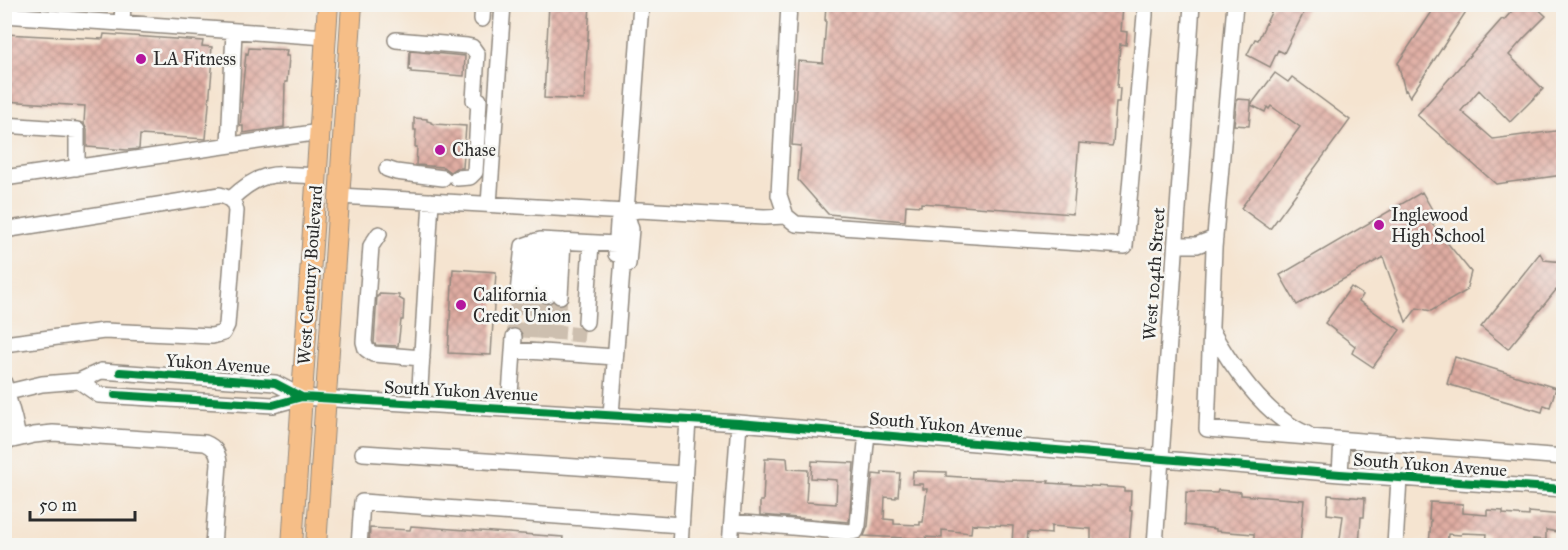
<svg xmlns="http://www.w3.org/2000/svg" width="1568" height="550" font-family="'IM FELL Great Primer',serif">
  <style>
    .building { fill: url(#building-cross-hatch) }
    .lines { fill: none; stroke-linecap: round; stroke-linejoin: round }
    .minor-tunnel { stroke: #cdbfaf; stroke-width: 15; stroke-dasharray: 15 8; stroke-linecap: butt }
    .minor-casing { stroke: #90887e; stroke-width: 18 }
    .major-casing { stroke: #90887e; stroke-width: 22 }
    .minor { stroke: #fff; stroke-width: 15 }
    .major { stroke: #f6be87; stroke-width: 20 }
    .cycleway-casing { stroke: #f6f6f2; stroke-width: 11 }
    .cycleway { stroke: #00873e; stroke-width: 8 }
    .poi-dot { fill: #b5179e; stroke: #f6f6f2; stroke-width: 2 }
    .labels { text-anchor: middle; stroke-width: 5; stroke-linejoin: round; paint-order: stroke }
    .poi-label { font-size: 18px; fill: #2b2b2b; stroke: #f6f6f2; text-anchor: start }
    .street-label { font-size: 18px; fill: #2b2b2b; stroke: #f6f6f2 }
  </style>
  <defs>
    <pattern id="building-cross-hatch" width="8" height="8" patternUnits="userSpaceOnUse" patternTransform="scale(1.5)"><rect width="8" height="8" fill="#e0ada3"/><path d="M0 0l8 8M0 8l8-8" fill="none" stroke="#b68d85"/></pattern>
  </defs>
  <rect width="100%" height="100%" fill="#f6f6f2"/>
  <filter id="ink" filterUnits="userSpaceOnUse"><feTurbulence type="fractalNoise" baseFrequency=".0167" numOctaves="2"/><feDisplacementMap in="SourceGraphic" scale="12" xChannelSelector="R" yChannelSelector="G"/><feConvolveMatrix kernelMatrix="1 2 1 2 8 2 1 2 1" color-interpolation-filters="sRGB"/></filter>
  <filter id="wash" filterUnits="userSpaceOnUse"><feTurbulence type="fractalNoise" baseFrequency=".008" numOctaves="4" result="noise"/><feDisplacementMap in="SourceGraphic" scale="24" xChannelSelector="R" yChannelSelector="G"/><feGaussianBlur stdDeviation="1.35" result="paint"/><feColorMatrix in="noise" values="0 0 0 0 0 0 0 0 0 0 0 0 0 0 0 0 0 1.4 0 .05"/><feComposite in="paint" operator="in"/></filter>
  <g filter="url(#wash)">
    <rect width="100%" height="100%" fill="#f5e4d0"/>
    <g id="blocks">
      <path class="building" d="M549,4H590L584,100L544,98Z
        M826,4H1105L1123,6L1121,31L1127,32L1126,45L1120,44L1117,88H1120L1119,102H1116L1113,143L1112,146L1079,143L1073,214L921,203V206L906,205L905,221L828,214L798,180L801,146L792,145L798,61L823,63L826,20H825Z
        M1275,4H1308L1284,53L1278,50L1270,67L1247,55L1255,39L1258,40Z
        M1437,4H1471L1410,97L1406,90L1405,91L1398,63Z
        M1518,4H1533L1546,16L1524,38L1509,55L1543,89L1510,122L1479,90L1461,111L1493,139L1563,130V175L1496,184L1417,115L1502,19L1504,20Z
        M4,34L103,39L104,34L203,41L202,46L212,47L211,58H213L206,139L140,135L139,149L127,150L87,147V129L84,123L85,106L4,101Z
        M249,48L287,50L286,56H289L287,82H285L284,127L243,133V126H240L242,102H241L246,53L248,54Z
        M410,51L465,56L464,76L411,72V70H409Z
        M1275,73L1288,82L1292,77L1350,120L1270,229L1241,208L1300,127L1271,106L1269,109L1267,107L1265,112L1251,105L1249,126L1234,125L1237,99L1251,100V105Z
        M414,118L427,119V121L431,122V123L434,124L466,126L463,168H456L450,172L443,167L416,165L417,147H415L416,130H414Z
        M1422,192L1438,220L1432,224L1471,272L1466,291L1431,311L1417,308L1406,322L1383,257L1297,305L1280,275Z
        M1540,253L1544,260L1563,262V291L1556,290L1508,349L1481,327Z
        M453,269L496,272L491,355L448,353Z
        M1351,287L1363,295L1359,301L1400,330L1373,367L1352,353L1355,346L1325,323Z
        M379,294L399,295V298L404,301L403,320H401L398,346L376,345L374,343L377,296H379Z
        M1455,357L1556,388L1550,407L1544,405L1542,412L1447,384Z
        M769,457L787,458L788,469L808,470L806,502L836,504L837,480L811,478L812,461L854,463L849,522L760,515V501H763L765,459H769Z
        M913,471L946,472V476L1004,480L1042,481H1049L1048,483L1124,488V491H1131L1130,511H1132L1129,546H1108V544L1092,543V540H1091V529L1051,526V534L1028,532L1027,543H1024V546L1012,545L1013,526L972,524L971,533L942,530V538L926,537V539L864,536L868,526L873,474L882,475V472L900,473L898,496H896V498L885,497L884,519L894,520V524L920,525V522H923L927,489H923V484H912Z
        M1218,490L1241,492V495L1304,500L1300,546H1254V534L1216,531V529L1185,525L1186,492L1217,493Z
        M1328,495L1365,498L1364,517H1361L1359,546H1339L1343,516L1327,514Z
        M1430,502L1463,504V513L1487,515V510L1503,511V514L1529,516V512L1563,515V533L1546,530V540L1533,539V546H1486L1487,534L1462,533L1461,535L1448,534L1447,546H1429L1431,520H1429Z
        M411,526L563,537L562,546H369L370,528L410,530Z
        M836,540L854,542V546H836Z"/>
    </g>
  </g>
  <g filter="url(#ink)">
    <use href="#blocks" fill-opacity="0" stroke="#90887e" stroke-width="1.5"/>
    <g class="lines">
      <path class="minor-tunnel" d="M514,337L518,293
        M529,338L532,293
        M544,339L547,295
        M557,340L560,296
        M576,342L578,322"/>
      <g class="minor-casing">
        <path id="minor" d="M789,4L779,195L786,216L796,224L1125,246L1145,15V4
          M1235,4L1214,248L1207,429L1564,457
          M4,15L326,37
          M482,19L483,4
          M122,23L123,4
          M396,40L467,46L472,47L477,54L474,100
          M4,125L77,130V168
          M229,145L234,31
          M387,169L396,172L443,178
          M4,178L320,132
          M457,178L470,177L475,172L479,100
          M339,196L626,212L639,210L764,217L786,216
          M231,199C262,169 276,174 317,176
          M489,204L503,4
          M4,230L220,195C229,198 234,200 236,211L227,325L223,333L212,336L104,331L4,344
          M379,234L371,246L364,342L366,349L373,354L422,358
          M1176,245H1197L1215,238
          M616,254L618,223L626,212
          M628,264L631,229L626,212L641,4
          M518,293L523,246L540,240L616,244L622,249L623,257L611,415
          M532,293L536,241
          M547,295L550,241
          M560,296L563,241
          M586,322L591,243
          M1211,330C1232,367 1266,417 1307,434
          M513,350L615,357
          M79,381L99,395L273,405L302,397L739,423L1340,474L1564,489
          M4,383L14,419L18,438
          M4,393L42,384L79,381L101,371L275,383L302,397
          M419,404L431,201
          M509,409L514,337
          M4,442L34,435L53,433L205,443C215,447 218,453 219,463L213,546
          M363,453L683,474
          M1340,474L1342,440
          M732,522L852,532L856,531L858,525L867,433
          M359,546L362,502L681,525
          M680,546L688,420
          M730,546L739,423
          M1155,546L1192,4
          M1395,546L1399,478"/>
      </g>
      <g class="major-casing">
        <path id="major" d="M292,546L328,4
          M316,546L352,4"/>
      </g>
      <use href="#minor" class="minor"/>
      <use href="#major" class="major"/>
      <g class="cycleway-casing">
        <path id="cycleway" d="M120,372L275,383L302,397
          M115,395L273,405L302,397L739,423L1340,474L1564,489"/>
      </g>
      <use href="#cycleway" class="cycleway"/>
    </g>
  </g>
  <g class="poi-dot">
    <circle cx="141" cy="59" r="6"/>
    <circle cx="440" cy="150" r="6"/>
    <circle cx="1379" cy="225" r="6"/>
    <circle cx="461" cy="305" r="6"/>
  </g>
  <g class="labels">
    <g class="poi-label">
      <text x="153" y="65">LA Fitness</text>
      <text x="452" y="156">Chase</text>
      <text x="1391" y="221">Inglewood<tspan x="1391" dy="21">High School</tspan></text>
      <text x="473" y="301">California<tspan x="473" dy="21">Credit Union</tspan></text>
    </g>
    <g class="street-label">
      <text transform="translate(1154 274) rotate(-86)" y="6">West 104th Street</text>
      <text transform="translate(310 275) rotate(-86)" y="6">West Century Boulevard</text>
      <text transform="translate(218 364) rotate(4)" y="6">Yukon Avenue</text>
      <text transform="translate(461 391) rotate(3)" y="6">South Yukon Avenue</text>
      <text transform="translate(946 425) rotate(5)" y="6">South Yukon Avenue</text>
      <text transform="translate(1430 465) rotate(4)" y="6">South Yukon Avenue</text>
    </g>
  </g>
  <rect width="1568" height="550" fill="none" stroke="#f6f6f2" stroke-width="24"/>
  <path d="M30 511v9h105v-9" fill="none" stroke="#2b2b2b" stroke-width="3"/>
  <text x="39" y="511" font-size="18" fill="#2b2b2b" stroke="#f6f6f2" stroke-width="4.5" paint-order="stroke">50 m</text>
</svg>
